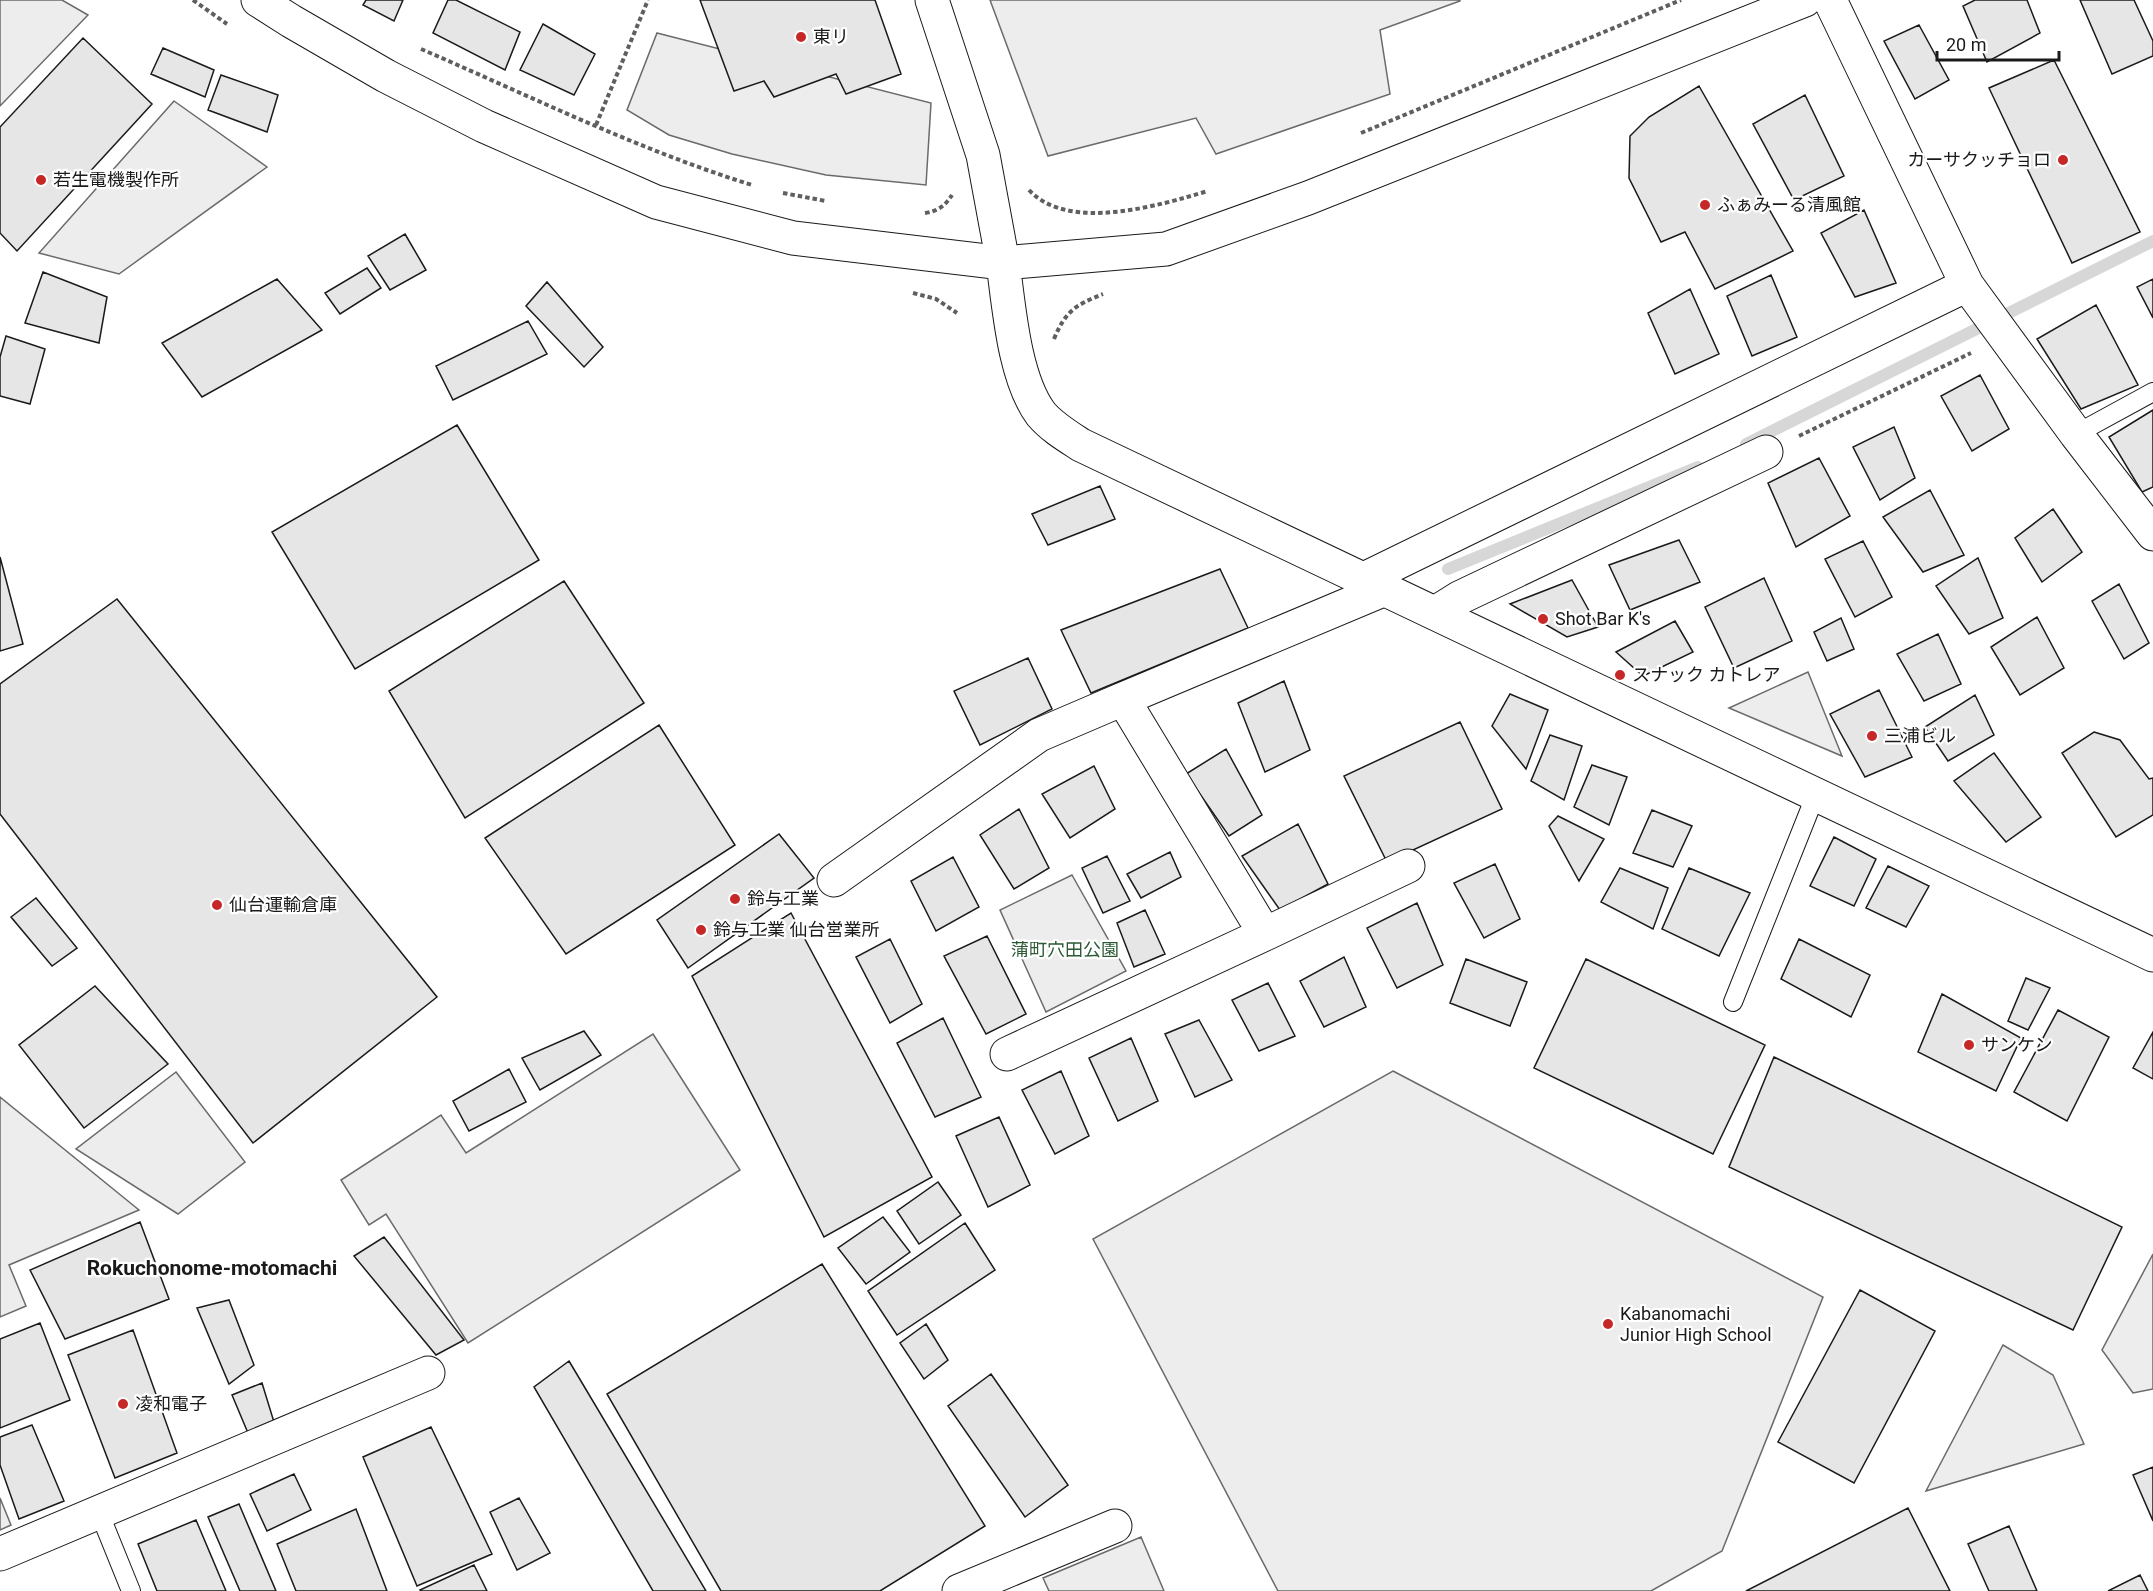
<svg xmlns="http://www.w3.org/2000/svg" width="2153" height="1591" font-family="Roboto,'Noto Sans JP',sans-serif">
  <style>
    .built { fill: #ededed; stroke: #6a6a6a; stroke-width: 1.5 }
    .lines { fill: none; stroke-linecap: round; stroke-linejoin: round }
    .stream { stroke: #d7d7d7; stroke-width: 12 }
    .building { fill: #e6e6e6; stroke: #1a1a1a; stroke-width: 1.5 }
    .service-casing { stroke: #1a1a1a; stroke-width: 20 }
    .minor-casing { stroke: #1a1a1a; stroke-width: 35 }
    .tertiary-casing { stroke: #1a1a1a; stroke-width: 35 }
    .path { stroke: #5f5f5f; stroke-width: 4; stroke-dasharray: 4.5 3; stroke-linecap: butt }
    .service { stroke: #fff; stroke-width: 18 }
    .minor { stroke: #fff; stroke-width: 33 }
    .tertiary { stroke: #fff; stroke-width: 33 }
    .poi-dot { fill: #c62828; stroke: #fff; stroke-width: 2 }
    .labels { text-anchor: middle; stroke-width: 4.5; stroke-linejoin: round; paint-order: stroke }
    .poi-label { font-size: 18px; fill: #1a1a1a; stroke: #fff; text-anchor: start }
    .park-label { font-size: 18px; fill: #2b5a34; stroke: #fff }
    .quarter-label { font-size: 21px; font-weight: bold; fill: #1a1a1a; stroke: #fff }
  </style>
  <rect width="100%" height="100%" fill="#fff"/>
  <path class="built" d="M0,0H62L88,15L0,106Z
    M990,0H1460V1L1380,30L1390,94L1216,154L1196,118L1048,156Z
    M657,33L931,103L926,185L826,175L732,154L669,135L627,110Z
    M174,101L267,167L119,274L39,253Z
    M1808,672L1842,756L1729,708Z
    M1072,875L1126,971L1046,1012L1000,910Z
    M653,1034L740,1170L468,1343L386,1214L369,1225L341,1180L441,1115L466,1153Z
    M1393,1071L1823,1297L1722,1551L1651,1591H1278L1093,1239Z
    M176,1072L245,1162L178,1214L76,1149Z
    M0,1097L139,1210L9,1265L26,1306L0,1317Z
    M2153,1254V1389L2133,1393L2102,1350Z
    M2003,1345L2053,1375L2084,1444L1926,1491Z
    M0,1498L11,1525L0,1530Z
    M1141,1537L1164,1591H1049L1043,1578Z"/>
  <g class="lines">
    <path class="stream" d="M1746,444L2153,241
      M1448,569L1698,467"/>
  </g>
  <path class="building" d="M366,0H403L394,21L363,5Z
    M448,0H456L520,32L505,70L433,33Z
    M700,0H875L901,74L846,94L836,74L774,97L764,81L734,91Z
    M1975,0H2027L2040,33L1987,62L1963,6Z
    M2080,0H2134L2153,41V56L2112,74Z
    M543,24L595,54L574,95L520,70Z
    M1919,25L1949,80L1915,99L1884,41Z
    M83,38L152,104L17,251L0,233V127Z
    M163,48L214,70L205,97L151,74Z
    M2054,60L2140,232L2072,263L1989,88Z
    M221,75L278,95L267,132L208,110Z
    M1699,86L1793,251L1715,289L1685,232L1661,242L1629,178L1630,136L1649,117Z
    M1805,95L1844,176L1794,200L1753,124Z
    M1864,210L1896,283L1855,297L1821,233Z
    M405,234L426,270L390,290L368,256Z
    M367,268L381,288L340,314L325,293Z
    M43,272L107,297L99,343L25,323Z
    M1771,275L1797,337L1752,356L1727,296Z
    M277,279L322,330L202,397L162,343Z
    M2153,279V318L2137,287Z
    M547,282L603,347L584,367L526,306Z
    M1690,289L1719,354L1675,374L1648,313Z
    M2096,305L2138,385L2081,409L2037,339Z
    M528,321L547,354L453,400L436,366Z
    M6,336L45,349L30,404L0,396V357Z
    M1980,375L2009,429L1972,451L1941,396Z
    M2153,410V487L2142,492L2109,437Z
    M457,425L539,560L355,669L272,532Z
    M1894,427L1915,478L1880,500L1853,447Z
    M1819,458L1850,516L1796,547L1768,483Z
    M1100,486L1115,519L1048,545L1032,514Z
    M1930,490L1964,555L1923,572L1883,517Z
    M2053,509L2082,552L2042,582L2015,538Z
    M1679,540L1700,582L1630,610L1609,565Z
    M1863,541L1892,597L1855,617L1825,559Z
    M0,557L23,644L0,651Z
    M1978,558L2003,618L1969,634L1936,586Z
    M1220,569L1248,628L1091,693L1061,630Z
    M1764,578L1792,641L1734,668L1705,607Z
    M1572,580L1598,627L1567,637L1510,604Z
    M564,581L644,703L465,818L389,691Z
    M2119,584L2149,643L2124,659L2092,601Z
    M117,599L437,997L253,1143L0,814V684Z
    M2037,617L2064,668L2020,695L1991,647Z
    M1841,618L1854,649L1827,661L1814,632Z
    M1675,621L1693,652L1643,676L1616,652Z
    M1938,634L1961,684L1924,701L1897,654Z
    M1028,658L1052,709L980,745L954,691Z
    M1284,681L1310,750L1265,772L1238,703Z
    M1879,690L1912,757L1865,777L1830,714Z
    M1510,694L1548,710L1526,769L1492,726Z
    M1975,695L1994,735L1948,761L1925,727Z
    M1460,722L1502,809L1387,862L1344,776Z
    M659,725L735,845L566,954L485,838Z
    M2094,732L2120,740L2149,779L2153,778V815L2116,837L2062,753Z
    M1550,735L1582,746L1564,800L1531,781Z
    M1226,749L1262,815L1229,836L1186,774Z
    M1994,753L2041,817L2006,842L1954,781Z
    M1592,765L1627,777L1609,825L1574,807Z
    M1094,766L1115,809L1070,838L1042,794Z
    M1019,809L1049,868L1014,889L980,835Z
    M1652,810L1692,826L1673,867L1633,853Z
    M1558,816L1604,839L1579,881L1549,826Z
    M1298,824L1328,884L1280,910L1242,856Z
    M779,834L814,878L688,968L657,920Z
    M1834,837L1876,859L1854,906L1810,886Z
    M1170,852L1181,877L1141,898L1127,874Z
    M1107,856L1130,901L1103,913L1082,868Z
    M953,857L979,907L936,931L911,881Z
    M1495,864L1520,919L1484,938L1454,883Z
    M1888,866L1929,886L1906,927L1866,908Z
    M1620,868L1668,888L1653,929L1601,902Z
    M1689,868L1750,893L1719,956L1662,929Z
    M36,898L77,948L52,966L11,917Z
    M1417,903L1443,965L1397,988L1367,928Z
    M1145,910L1165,954L1134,967L1117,923Z
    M791,913L932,1177L824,1237L692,976Z
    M987,936L1026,1014L986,1034L944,956Z
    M890,939L922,1004L890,1023L856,957Z
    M1799,939L1870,975L1851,1017L1781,979Z
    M1344,957L1366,1007L1324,1027L1300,981Z
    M1466,959L1527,982L1510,1026L1450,1003Z
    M1586,959L1765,1045L1713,1154L1534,1068Z
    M2026,978L2050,988L2028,1030L2008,1021Z
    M1268,983L1295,1036L1259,1051L1232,1000Z
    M95,986L168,1064L84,1128L19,1045Z
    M1942,994L2021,1038L1996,1091L1918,1052Z
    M2058,1010L2109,1037L2067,1121L2014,1092Z
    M943,1018L981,1097L935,1117L897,1043Z
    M1199,1020L1232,1080L1195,1097L1165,1034Z
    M584,1031L601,1055L540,1090L522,1058Z
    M2153,1032V1079L2133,1068Z
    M1131,1038L1158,1101L1118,1121L1089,1058Z
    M1774,1057L2122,1227L2073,1330L1729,1167Z
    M509,1069L526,1102L469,1131L453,1101Z
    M1061,1071L1089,1136L1055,1154L1022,1090Z
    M999,1117L1030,1185L988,1207L956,1136Z
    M938,1182L961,1215L919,1244L897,1211Z
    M883,1217L910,1252L866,1284L838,1248Z
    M140,1222L169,1299L65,1339L30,1270Z
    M965,1223L995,1270L897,1335L868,1291Z
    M384,1237L464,1340L436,1355L354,1256Z
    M822,1264L985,1526L880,1591H721L607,1394Z
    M1860,1290L1935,1331L1854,1483L1778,1442Z
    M229,1300L254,1365L229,1384L197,1308Z
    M40,1323L70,1400L0,1428V1339Z
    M926,1324L948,1360L924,1379L900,1343Z
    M133,1330L177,1453L115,1478L68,1355Z
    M569,1361L706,1591H653L534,1387Z
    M991,1374L1068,1485L1025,1517L948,1406Z
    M262,1383L274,1422L248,1433L232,1395Z
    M32,1425L64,1501L19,1519L0,1465V1437Z
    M431,1427L492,1554L417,1586L363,1457Z
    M2153,1467V1521L2133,1475Z
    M294,1474L311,1510L267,1531L250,1494Z
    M519,1498L550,1553L517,1570L490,1512Z
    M239,1504L276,1591H240L208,1517Z
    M1908,1508L1950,1591H1746Z
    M356,1509L387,1591H296L277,1544Z
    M196,1520L226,1591H157L138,1544Z
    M2009,1526L2037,1591H1989L1968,1544Z
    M474,1565L487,1591H421L420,1590Z
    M2140,1575L2148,1591H2108Z"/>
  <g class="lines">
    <g class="service-casing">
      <path id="service" d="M2076,434L2153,392
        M1733,1002L1816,794
        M99,1512L131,1591"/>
    </g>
    <g class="minor-casing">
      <path id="minor" d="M932,0L983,155L1003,263
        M1830,0L1967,285L2076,434L2153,534
        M1364,579L1967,285
        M1435,613L1459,598L1766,452
        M834,880L1039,735L1123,699
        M1265,934L1408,866
        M1007,1054L1265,934L1123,699L1385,589
        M0,1554L428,1373
        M959,1591L1115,1526"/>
    </g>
    <g class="tertiary-casing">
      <path id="tertiary" d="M258,0L291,21L386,76L484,126L656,202L793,238L1003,263L1166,249L1308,198L1805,0
        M1003,263C1009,307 1014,378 1041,414C1052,427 1067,436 1081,445L2153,955"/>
    </g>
    <path class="path" d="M193,0L227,24
      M421,49C530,96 639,150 752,185
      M596,125L648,0
      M1361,133L1681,0
      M1029,190C1069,233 1160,205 1208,191
      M783,193L826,201
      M925,213C938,211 945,206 952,195
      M913,293L936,299L957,313
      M1054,339C1066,310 1076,305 1103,294
      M1799,436L1971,353"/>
    <use href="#service" class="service"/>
    <use href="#minor" class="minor"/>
    <use href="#tertiary" class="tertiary"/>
  </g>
  <g class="poi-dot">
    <circle cx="801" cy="37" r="6"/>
    <circle cx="2063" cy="160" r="6"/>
    <circle cx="41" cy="180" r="6"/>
    <circle cx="1705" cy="205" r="6"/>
    <circle cx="1543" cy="619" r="6"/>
    <circle cx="1620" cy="675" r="6"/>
    <circle cx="1872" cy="736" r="6"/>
    <circle cx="735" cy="899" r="6"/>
    <circle cx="217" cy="905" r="6"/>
    <circle cx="701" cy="930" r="6"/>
    <circle cx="1969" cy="1045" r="6"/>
    <circle cx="1608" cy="1324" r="6"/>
    <circle cx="123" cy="1404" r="6"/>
  </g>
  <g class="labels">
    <g class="poi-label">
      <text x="813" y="43">東リ</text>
      <text x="2051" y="166" text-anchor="end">カーサクッチョロ</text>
      <text x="53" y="186">若生電機製作所</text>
      <text x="1717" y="211">ふぁみーる清風館</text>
      <text x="1555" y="625">Shot Bar K's</text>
      <text x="1632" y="681">スナック カトレア</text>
      <text x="1884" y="742">三浦ビル</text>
      <text x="747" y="905">鈴与工業</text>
      <text x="229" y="911">仙台運輸倉庫</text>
      <text x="713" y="936">鈴与工業 仙台営業所</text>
      <text x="1981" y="1051">サンケン</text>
      <text x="1620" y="1320">Kabanomachi<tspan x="1620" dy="21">Junior High School</tspan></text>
      <text x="135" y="1410">凌和電子</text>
    </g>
    <g class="park-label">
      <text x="1065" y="956">蒲町穴田公園</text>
    </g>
    <g class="quarter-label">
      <text x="212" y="1275">Rokuchonome-motomachi</text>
    </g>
  </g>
  <path d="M1937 51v9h122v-9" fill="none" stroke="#1a1a1a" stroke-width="3"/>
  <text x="1946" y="51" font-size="18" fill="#1a1a1a" stroke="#ffffff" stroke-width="4.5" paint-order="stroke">20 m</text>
</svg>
